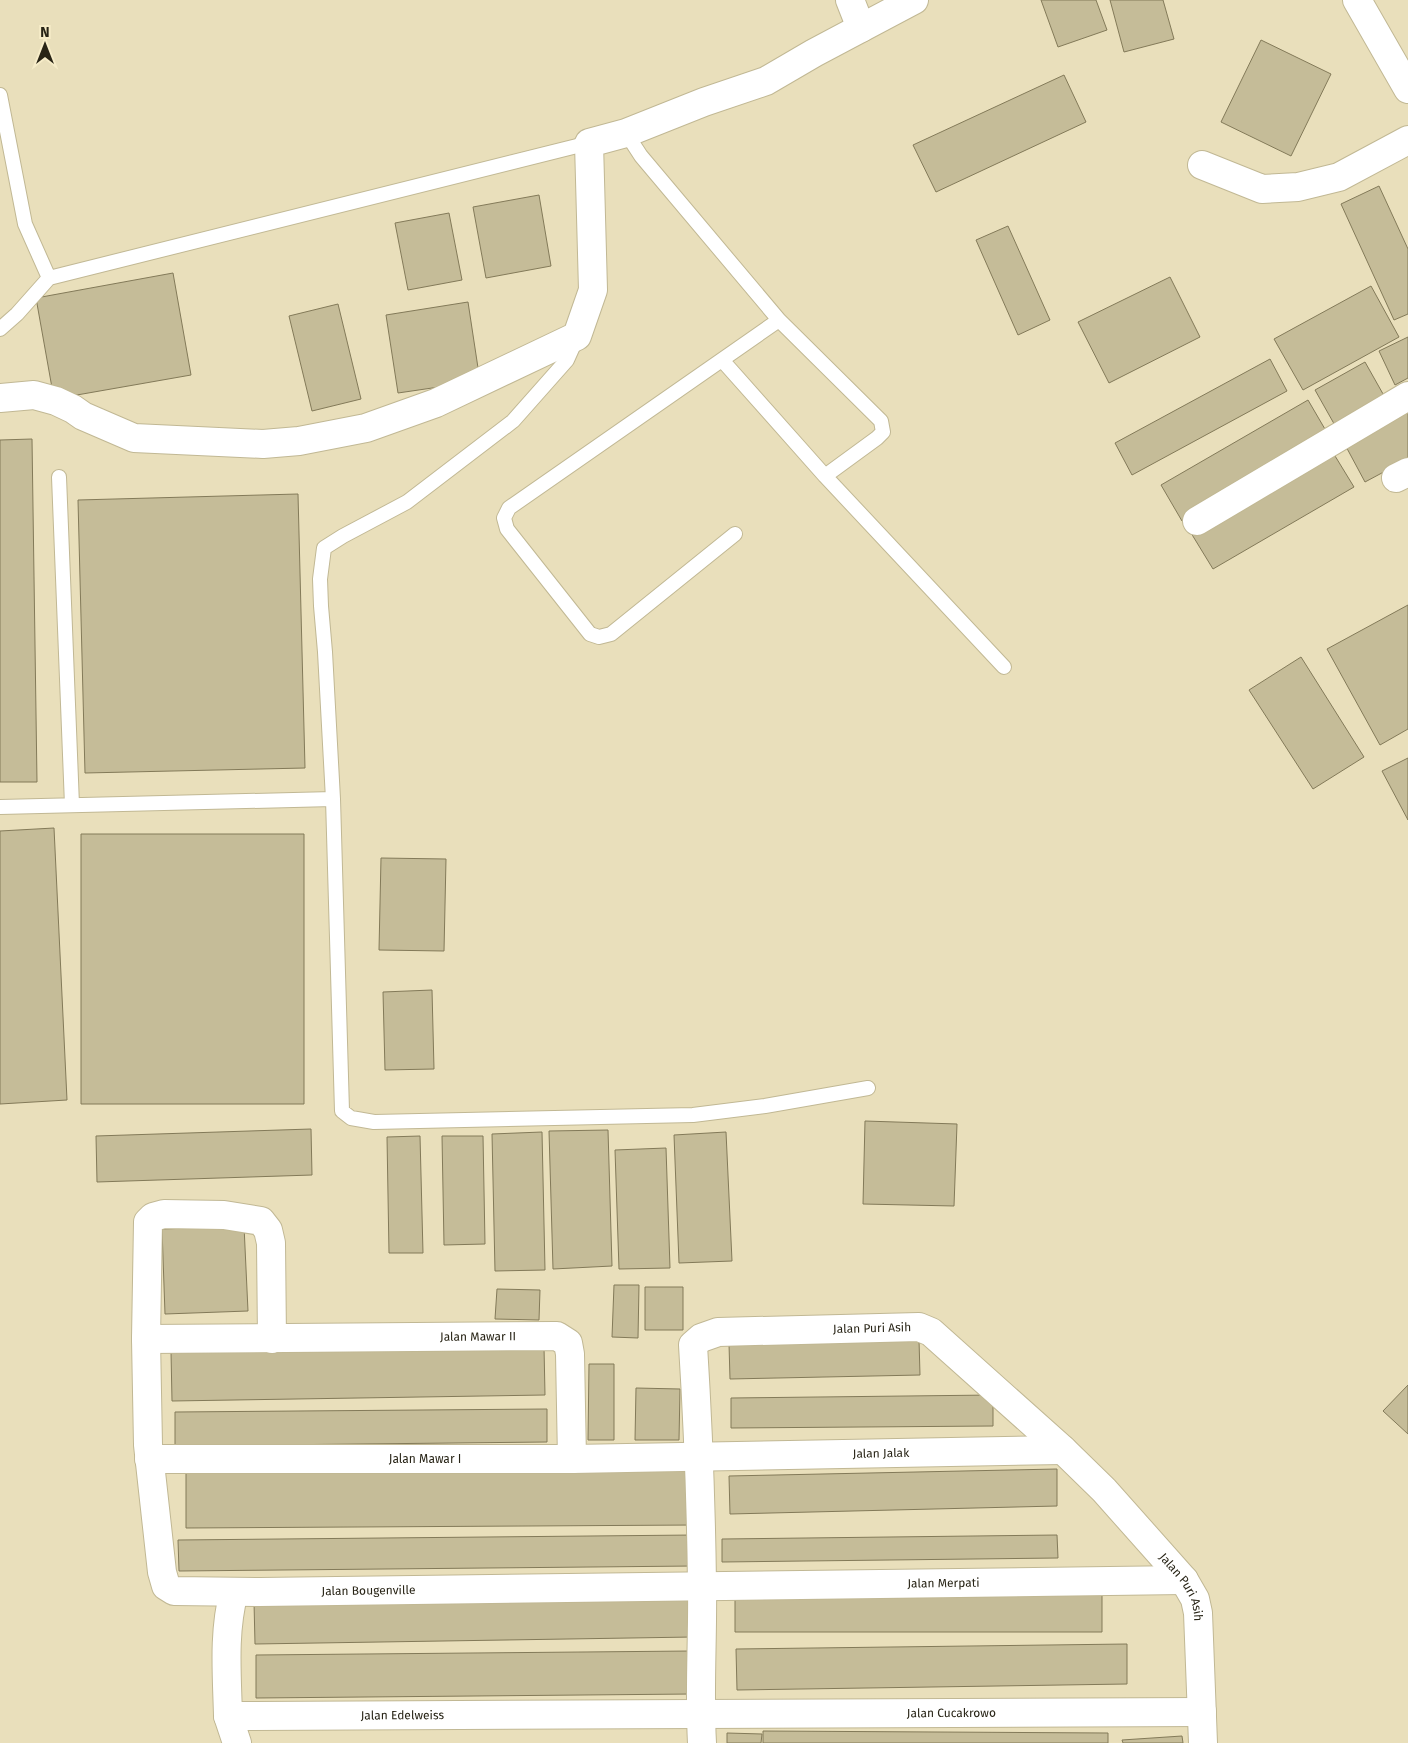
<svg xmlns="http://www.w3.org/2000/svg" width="1408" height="1743" font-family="'Fira Sans',sans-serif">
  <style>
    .building { fill: #c5bc98; stroke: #837a59 }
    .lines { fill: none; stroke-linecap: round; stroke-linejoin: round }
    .lane-casing { stroke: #c1b894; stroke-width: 16 }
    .street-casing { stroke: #c1b894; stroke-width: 30 }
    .primary-casing { stroke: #c1b894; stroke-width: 30 }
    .lane { stroke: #fff; stroke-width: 14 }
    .street { stroke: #fff; stroke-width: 28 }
    .primary { stroke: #fff; stroke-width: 28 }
    .labels { text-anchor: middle; stroke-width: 4; stroke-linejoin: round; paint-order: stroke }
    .street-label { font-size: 12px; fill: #282416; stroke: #f6ecc8 }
  </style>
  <rect width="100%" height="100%" fill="#e9dfbb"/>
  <path class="building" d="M1041,0H1096L1107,30L1058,47Z
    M1110,0H1163L1174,39L1124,52Z
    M1261,40L1331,74L1291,156L1221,122Z
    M1064,75L1086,122L936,192L913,145Z
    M1379,186L1408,249V314L1394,320L1341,204Z
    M539,195L551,266L486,278L473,207Z
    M449,213L462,280L408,290L395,223Z
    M1008,226L1050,320L1018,335L976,240Z
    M173,273L191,375L54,399L36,298Z
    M1170,277L1200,337L1109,383L1078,322Z
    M1371,286L1399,337L1303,390L1274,339Z
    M468,302L480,381L398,393L386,315Z
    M338,304L361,399L312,411L289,316Z
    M1408,337V378L1395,385L1379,351Z
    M1270,359L1287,391L1132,475L1115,443Z
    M1365,362L1387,401L1337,429L1315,390Z
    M1308,400L1329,436L1182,521L1161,485Z
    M1408,406V459L1365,482L1343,441Z
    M32,439L37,782H0V440Z
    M1332,451L1354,487L1213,569L1191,533Z
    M298,494L305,768L85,773L78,500Z
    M1408,605V729L1380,745L1327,649Z
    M1301,657L1364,757L1313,789L1249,690Z
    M1408,758V820L1382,771Z
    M54,828L67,1100L0,1104V831Z
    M81,834H304V1104H81Z
    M381,858L446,859L444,951L379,950Z
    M432,990L434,1069L385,1070L383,992Z
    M865,1121L957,1124L954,1206L863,1204Z
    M311,1129L312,1175L97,1182L96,1136Z
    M608,1130L612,1266L553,1269L549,1131Z
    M542,1132L545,1270L495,1271L492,1134Z
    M726,1132L732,1261L679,1263L674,1135Z
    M420,1136L423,1253H389L387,1137Z
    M442,1136H483L485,1244L444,1245Z
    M666,1148L670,1268L619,1269L615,1150Z
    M244,1226L248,1311L165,1314L162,1229Z
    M614,1285H639L638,1338L612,1337Z
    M645,1287H683V1330H645Z
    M497,1289L540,1290L539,1320L495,1319Z
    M919,1340L920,1375L730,1379L729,1344Z
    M544,1347L545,1395L172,1401L171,1352Z
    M589,1364H614V1440H588Z
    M1408,1385V1434L1383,1411Z
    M636,1388L680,1389L679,1440H635Z
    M993,1395V1426L731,1428V1398Z
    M547,1409V1442L175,1446V1412Z
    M696,1467V1525L186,1528V1470Z
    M1057,1469V1506L730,1514L729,1476Z
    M694,1535V1566L179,1571L178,1540Z
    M1057,1535L1058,1558L722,1562V1539Z
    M1102,1592V1632H735V1593Z
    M692,1595L693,1637L255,1644L254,1602Z
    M1127,1644V1684L737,1690L736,1649Z
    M691,1651L692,1694L256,1698V1655Z
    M763,1731L1108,1733V1743H763Z
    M727,1733L762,1734L761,1743H727Z
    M1182,1736L1183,1743H1123L1122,1740Z"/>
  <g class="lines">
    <g class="lane-casing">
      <path id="lane" d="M0,95L25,224L49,278
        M626,133L641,156L779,320L881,421L883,432L877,438L825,476L1004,667
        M0,329L17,314L49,278L589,143
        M576,340L567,360L513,421L407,502L343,536L324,548L320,579L321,606L325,652L333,799L342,1111L351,1118L374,1122L693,1115L765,1106L868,1088
        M722,360L825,476
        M59,477L72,805
        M735,534L611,634L599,637L590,634L507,529L504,518L509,508L779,320
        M0,807L333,799"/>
    </g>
    <g class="street-casing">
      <g id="street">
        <path d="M850,0L861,28"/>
        <path d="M1202,165L1262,189L1298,187L1339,177L1408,140"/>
        <path d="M0,398L34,395L56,401L73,409L83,416L134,438L263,444L299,441L366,428L436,403L577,336L593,290L589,143L626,133L704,102L766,81L814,53L914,0"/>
        <path d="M1396,478L1408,472"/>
        <path d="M1197,521L1408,396"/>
        <path id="s1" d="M146,1339L557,1336L568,1343L570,1354L572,1459"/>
        <path id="s2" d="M272,1339L271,1243L268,1230L261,1221L224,1215L164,1214L153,1217L148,1222L146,1339L148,1445L162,1572L166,1586L174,1591L260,1592L1184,1580"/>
        <path id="s3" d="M149,1459H572L1063,1450"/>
        <path id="s4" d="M234,1592C223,1632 227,1675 228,1716L1202,1712"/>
        <path d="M228,1716L237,1743"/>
        <path id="s5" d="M702,1743C699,1690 703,1637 702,1584C701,1504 698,1425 693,1345L701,1338L718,1332L919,1327L931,1332L1063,1450L1104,1490L1184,1580L1195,1599L1198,1613L1203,1743"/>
      </g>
    </g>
    <g class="primary-casing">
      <path id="primary" d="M1357,0L1408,89"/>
    </g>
    <use href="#lane" class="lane"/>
    <use href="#street" class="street"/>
    <use href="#primary" class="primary"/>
  </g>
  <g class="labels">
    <g class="street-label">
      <text dy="4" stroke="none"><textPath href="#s5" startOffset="581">Jalan Puri Asih</textPath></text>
      <text dy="4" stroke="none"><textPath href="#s1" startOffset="332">Jalan Mawar II</textPath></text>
      <text dy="4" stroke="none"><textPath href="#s3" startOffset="732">Jalan Jalak</textPath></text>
      <text dy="4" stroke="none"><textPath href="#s3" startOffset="276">Jalan Mawar I</textPath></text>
      <text dy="4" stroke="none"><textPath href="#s2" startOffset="1381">Jalan Merpati</textPath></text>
      <text dy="4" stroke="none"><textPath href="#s5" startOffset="1001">Jalan Puri Asih</textPath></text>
      <text dy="4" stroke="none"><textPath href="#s2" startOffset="806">Jalan Bougenville</textPath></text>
      <text dy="4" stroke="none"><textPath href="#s4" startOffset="848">Jalan Cucakrowo</textPath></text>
      <text dy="4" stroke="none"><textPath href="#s4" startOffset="299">Jalan Edelweiss</textPath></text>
    </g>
  </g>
  <g transform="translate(45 45)" stroke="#f6ecc8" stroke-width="4" paint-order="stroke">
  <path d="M0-4L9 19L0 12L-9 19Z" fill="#282416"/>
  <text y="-8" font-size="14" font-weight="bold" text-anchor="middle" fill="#282416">N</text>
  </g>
</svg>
